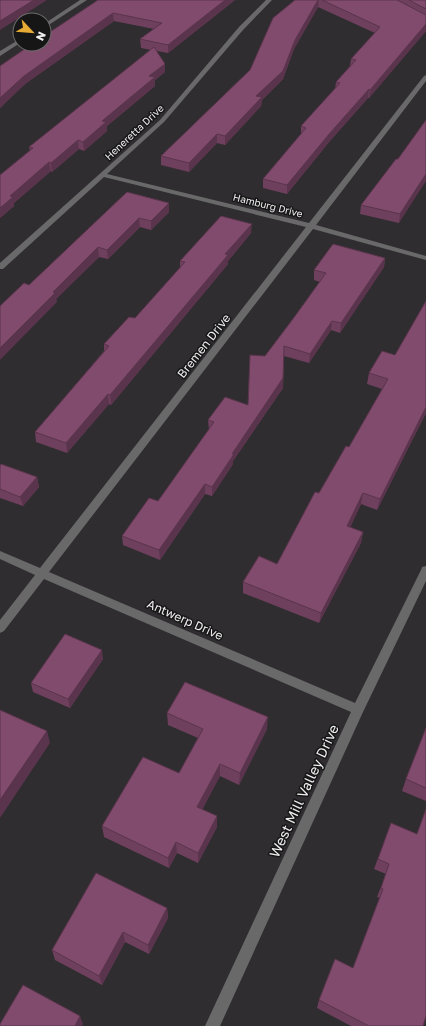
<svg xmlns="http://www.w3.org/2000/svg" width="426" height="1026" font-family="'Golos Text',sans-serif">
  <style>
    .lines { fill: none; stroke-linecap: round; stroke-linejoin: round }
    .street { fill: #69696a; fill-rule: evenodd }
    .wall { fill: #6e405d }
    .shaded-wall { fill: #5a344c }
    .building { fill: #804b6c; stroke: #5a344c }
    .labels { text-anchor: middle; stroke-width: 3; stroke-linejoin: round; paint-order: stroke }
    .far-street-label { font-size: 10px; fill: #efeeef; stroke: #171617 }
    .street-label { font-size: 12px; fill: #efeeef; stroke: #171617 }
    .near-street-label { font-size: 14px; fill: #efeeef; stroke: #171617 }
  </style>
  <rect width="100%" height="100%" fill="#2f2d30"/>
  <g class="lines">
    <path class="street" d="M80,0H87L44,28V24Z
      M266,0H272L243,30L164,122L107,174L309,223L424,76L426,75V81L316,225L426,256V260L313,229L49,572L355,703L421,570L422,567L426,566V581L363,712L220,1026H205L351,712L44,579L4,631L0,633V620L35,575L0,559V551L40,568L306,227L104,177L3,269H0V263L160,120L239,27Z
      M20,39V43L0,56V51Z"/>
  </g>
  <path class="wall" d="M98,0H235L168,53L157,51L165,72L155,80V86L107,126V131L84,151L79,149L52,172L51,171L14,203V206L0,218L30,151L29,147L151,50L141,48L140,39L154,29L114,21L25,84L0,108V66Z
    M295,0H426V31L369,98H368L329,142L287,194L263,188V179L301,134V126L335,89L336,82L350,66L351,59L375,33L318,7L294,49L283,79L262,100L261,106L225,145L217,143L189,172L161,165V156L250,70Z
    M426,120L399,223L360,214L361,205L398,159Z
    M127,192L169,203V212L151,230L140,227L108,259L99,257L56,299L57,302L29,285Z
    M251,233L228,261V264L111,405L109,404L67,453L36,442L35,432L104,351V344L135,318L180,268V261Z
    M385,258L384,267L340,333L331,330L309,363L284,356L283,388L233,461V464L212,496L205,494L160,560L123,545L122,536L158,501L209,430L208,420L248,405L265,356L320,282L314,280V270Z
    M426,301V413L377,510L361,504L350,527L363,532L361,543L319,623L243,593V582L277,564L319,493L349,447L382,389L367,384L369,373L395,355Z
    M0,466L37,477L39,487L23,506L0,498Z
    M103,659L70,708L33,692L31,683Z
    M167,713L267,729L239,785L220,776L202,809L217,816V827L198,863L177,853L169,868L104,837L102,826L179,773L198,738L168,725Z
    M426,728V801L402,791L406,779Z
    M391,823L423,1026H351L317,1008L319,1000L353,968L380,898L377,897L386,874L374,869Z
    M167,908L168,918L149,954L125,942L102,985L55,960L52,950Z"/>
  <path class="shaded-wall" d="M34,0H47L0,30V21Z
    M225,0H235L168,53V45Z
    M318,0H319L318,7L294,49L283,79L262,100L261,106L225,145V136L256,96L295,40Z
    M113,13L114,21L25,84L0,108V98L24,76Z
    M426,24V31L369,98L370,90Z
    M165,64V72L155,80V86L107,126V131L84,151L83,142L102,121L149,76Z
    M369,89L368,98L329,142L287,194V185L330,133Z
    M217,134V143L189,172V163Z
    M78,140L79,149L52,172L51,163Z
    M49,162L51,171L14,203V206L0,218V208L10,196Z
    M426,174V181L399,223L400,214Z
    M169,203V212L151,230V221Z
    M139,218L140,227L108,259L107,250Z
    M252,224L251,233L228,261V264L111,405L110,395L225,254Z
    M98,247L99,257L56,299L57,302L0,360V348L53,292Z
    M385,258L384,267L340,333L341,323Z
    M332,321L331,330L309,363L310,354Z
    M283,378V388L233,461V464L212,496V487L232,454Z
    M108,394L109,404L67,453L66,443Z
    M426,407V413L377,510L380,499Z
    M37,477L39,487L23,506L20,497Z
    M205,484V494L160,560L159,550Z
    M363,493L361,504L346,537L347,526Z
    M363,532L361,543L319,623L321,613Z
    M102,650L103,659L70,708L68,699Z
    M268,717L267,729L239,785L240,773Z
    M47,731L50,743L0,818V800Z
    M220,764V776L198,818L197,807Z
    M217,816V827L198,863V853Z
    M176,842L177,853L169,868L168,858Z
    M167,908L168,918L149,954L148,945Z
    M123,932L125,942L102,985L99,976Z
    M80,1016L83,1024L82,1026H75Z"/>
  <path class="building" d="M0,0H34L0,21Z
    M98,0H225L168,45L140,39L162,23L113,13L24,76L0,98V66L32,44H44V36Z
    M295,0H318L295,40L283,71L256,96L262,97L225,136L217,134L189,163L161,156L250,70L273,18Z
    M322,0H397L426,15V24L370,90L369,89L330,133L287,185L263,179L306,128L301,126L340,83L336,82L356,60L351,59L380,27Z
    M409,0H426V9Z
    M154,47L165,64L149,76L155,77L102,121L106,122L83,142L78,140L51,163L49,162L10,196L13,197L0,208V175L33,148L29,147Z
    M426,120V174L400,214L361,205L396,159H398Z
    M127,192L169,203L151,221L139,218L107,250L98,247L53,292L55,293L0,348V306L24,283L29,285Z
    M221,216L252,224L225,254L228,255L110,395L108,394L66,443L35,432L109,346L104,344L129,317L135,318L185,262L180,261Z
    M333,244L385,258L341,323L332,321L310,354L284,346L283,378L232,454H234L212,487L205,484L159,550L122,536L149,498L158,501L214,422L208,420L225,397L248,405L250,355L265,356L293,319L326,273L314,270Z
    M426,301V407L380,499L363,493L347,526L363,532L321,613L243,582L259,556L277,564L315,492L319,493L346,446L349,447L388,379L369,373L382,351L395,355Z
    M1,464L37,477L20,497L0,489V466Z
    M65,634L102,650L68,699L31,683Z
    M185,682L268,717L240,773L220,764L197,807L217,816L198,853L176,842L168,858L102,826L143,757L179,773L203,729L167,713Z
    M0,710L47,731L0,800Z
    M426,728V788L406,779Z
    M426,809V1016L423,1026H369L319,1000L335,959L353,968L383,889L381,888L389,864L378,859L391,823L417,834Z
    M96,873L167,908L148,945L123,932L99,976L52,950Z
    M23,985L80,1016L75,1026H0V1024Z"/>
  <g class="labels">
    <g class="far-street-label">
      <text transform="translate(134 132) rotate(-43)" y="4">Heneretta Drive</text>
      <text transform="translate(268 205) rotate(14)" y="4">Hamburg Drive</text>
    </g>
    <g class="street-label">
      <text transform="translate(204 346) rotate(-52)" y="4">Bremen Drive</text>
      <text transform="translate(185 620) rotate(24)" y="4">Antwerp Drive</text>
    </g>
    <g class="near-street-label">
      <text transform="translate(304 791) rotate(-65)" y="5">West Mill Valley Drive</text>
    </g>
  </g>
  <g transform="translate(32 32) rotate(116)"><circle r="19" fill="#171617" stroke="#6d6c6d"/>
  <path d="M0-3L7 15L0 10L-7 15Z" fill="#e7ac36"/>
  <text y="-6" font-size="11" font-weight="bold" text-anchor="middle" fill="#efeeef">N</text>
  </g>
</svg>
